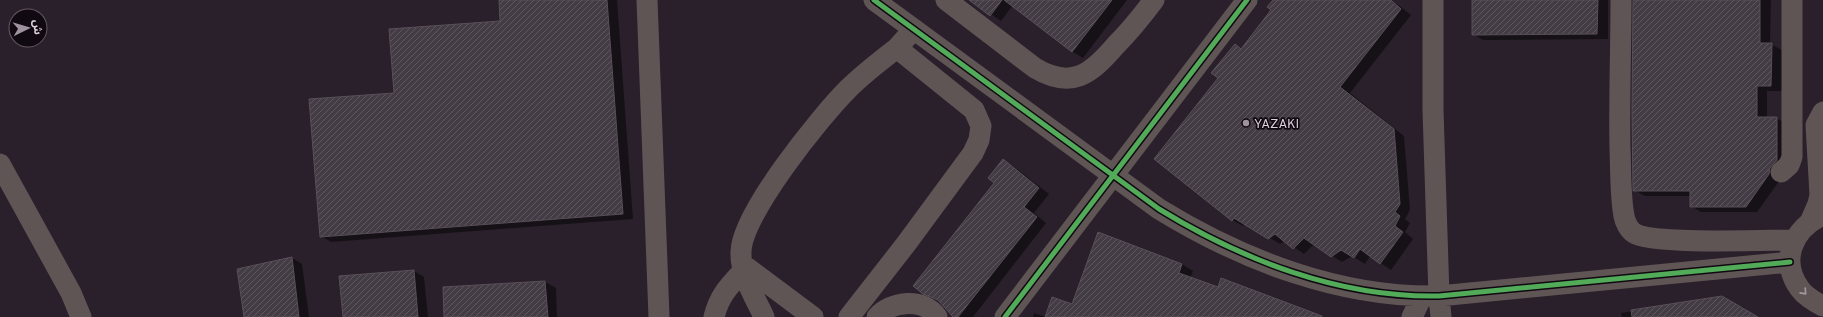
<svg xmlns="http://www.w3.org/2000/svg" width="1823" height="317" font-family="Overpass,'Noto Sans Arabic',sans-serif">
  <style>
    .shadow { fill: #0007 }
    .building { fill: url(#building-hatch); stroke: #584f59 }
    .lines { fill: none; stroke-linecap: round; stroke-linejoin: round }
    .minor { stroke: #605555; stroke-width: 21 }
    .cycleway-casing { stroke: #110912; stroke-width: 8 }
    .cycleway { stroke: #51ab58; stroke-width: 5 }
    .oneway { stroke: #a599a0 }
    .poi-dot { fill: #9e939f; stroke: #110912; stroke-width: 1.5 }
    .labels { text-anchor: middle; stroke-width: 3.5; stroke-linejoin: round; paint-order: stroke }
    .poi-label { font-size: 13px; fill: #ddd1de; stroke: #110912; text-anchor: start }
  </style>
  <defs>
    <pattern id="building-hatch" width="6" height="6" patternUnits="userSpaceOnUse"><rect width="6" height="6" fill="#443c45"/><path d="M-1 1l2-2M0 6l6-6M5 7l2-2" fill="none" stroke="#5f575f"/></pattern>
  </defs>
  <rect width="100%" height="100%" fill="#2a202b"/>
  <path class="shadow" d="M500,0H617L633,219L331,242L321,236L395,94L501,22Z
    M970,0H1127L1083,58L1073,52L1013,5L1001,21Z
    M1274,0H1392L1411,15L1350,93L1404,136L1410,210L1405,219L1410,223L1405,232L1413,239L1391,270L1370,256L1365,264L1352,256L1342,262L1314,244L1304,254L1285,241L1280,244L1245,223L1243,226L1232,220L1219,78L1235,45L1242,49L1272,10Z
    M1473,0H1608V39L1483,40L1473,34Z
    M1633,0H1771L1770,44L1782,50V91H1767V118H1776L1787,124L1780,180L1757,212H1701L1691,206V196H1645L1634,190Z
    M1003,160L1013,166L1049,194L1034,213L1046,223L973,317H954L940,301L924,293L995,183Z
    M1099,234L1182,264L1193,271L1190,278L1218,289L1315,317H1046L1072,306Z
    M292,258L302,264L309,317H245Z
    M414,271L424,277L428,317H344Z
    M545,282L556,288L557,317H445Z
    M1721,297L1756,317H1622L1621,313Z
    M1034,313L1046,317H1033Z"/>
  <path class="building" d="M499,0H607L623,214L320,237L309,99L394,93L389,29L500,21Z
    M969,0H1002L990,16Z
    M1004,0H1112L1072,52Z
    M1273,0H1391L1401,9L1340,87L1394,129L1400,204L1395,212L1400,216L1395,226L1403,232L1380,264L1360,249L1354,258L1341,250L1331,257L1304,238L1293,249L1275,234L1268,239L1234,218L1232,221L1154,159L1218,78L1211,73L1235,44L1241,49L1271,10L1267,7Z
    M1472,0H1598L1597,34L1472,35Z
    M1633,0H1760V43H1772L1771,86H1757V117H1777V160L1770,168L1769,174L1746,207H1690V191H1633L1632,112Z
    M1003,159L1039,188L1024,207L1037,217L958,317H953L938,300L923,294L913,286L994,183L988,178Z
    M1098,232L1182,264L1179,273L1218,287L1221,278L1322,316V317H1045L1052,297L1072,304Z
    M292,257L299,317H244L237,269Z
    M414,270L418,317H343L339,276Z
    M545,281L548,317H444L443,287Z
    M1722,296L1758,317H1632L1631,310Z"/>
  <g class="lines">
    <path class="minor" d="M647,0L659,317
      M874,0L1159,209C1242,260 1340,298 1439,296L1790,262
      M946,0L1035,68C1072,90 1091,74 1116,45C1130,31 1142,16 1154,0
      M1433,0V110L1439,296L1441,317
      M1621,0C1621,50 1619,99 1620,149C1621,171 1620,194 1624,216C1625,222 1629,230 1634,233C1652,245 1767,240 1795,240
      M0,164L71,293L81,317
      M1781,172L1789,165L1792,157V0
      M1823,215C1793,228 1779,261 1800,289C1806,297 1815,302 1823,306
      M1811,220L1818,204L1820,195L1816,125L1823,112
      M742,264L813,317
      M714,317C719,296 729,286 743,271
      M764,317C755,297 740,275 741,252C741,215 820,117 848,89C863,74 880,61 897,48
      M849,317L906,244L973,153L979,140L981,126L974,110L897,48L914,29
      M877,317C891,301 924,297 937,317
      M1005,317L1247,0
      M1412,317L1422,296"/>
    <g class="cycleway-casing">
      <path id="cycleway" d="M874,0L1159,209C1242,260 1340,298 1439,296L1790,262
        M1005,317L1247,0"/>
    </g>
    <use href="#cycleway" class="cycleway"/>
  </g>
  <defs><path id="oneway-chevron" d="M-2-3.5L2.5 0L-2 3.5" fill="none" stroke-width="1.6" stroke-linecap="round" stroke-linejoin="round"/></defs>
  <use class="oneway" href="#oneway-chevron" transform="translate(1804 292) rotate(48)"/>
  <circle class="poi-dot" cx="1246" cy="123" r="4"/>
  <g class="labels">
    <g class="poi-label">
      <text x="1254" y="128">YAZAKI</text>
    </g>
  </g>
  <g transform="translate(28 28) rotate(85)"><circle r="19" fill="#110912" stroke="#635964"/>
  <path d="M0-3L7 15L0 10L-7 15Z" fill="#9e939f"/>
  <text y="-6" font-size="11" font-weight="bold" text-anchor="middle" fill="#ddd1de">ش</text>
  </g>
</svg>
